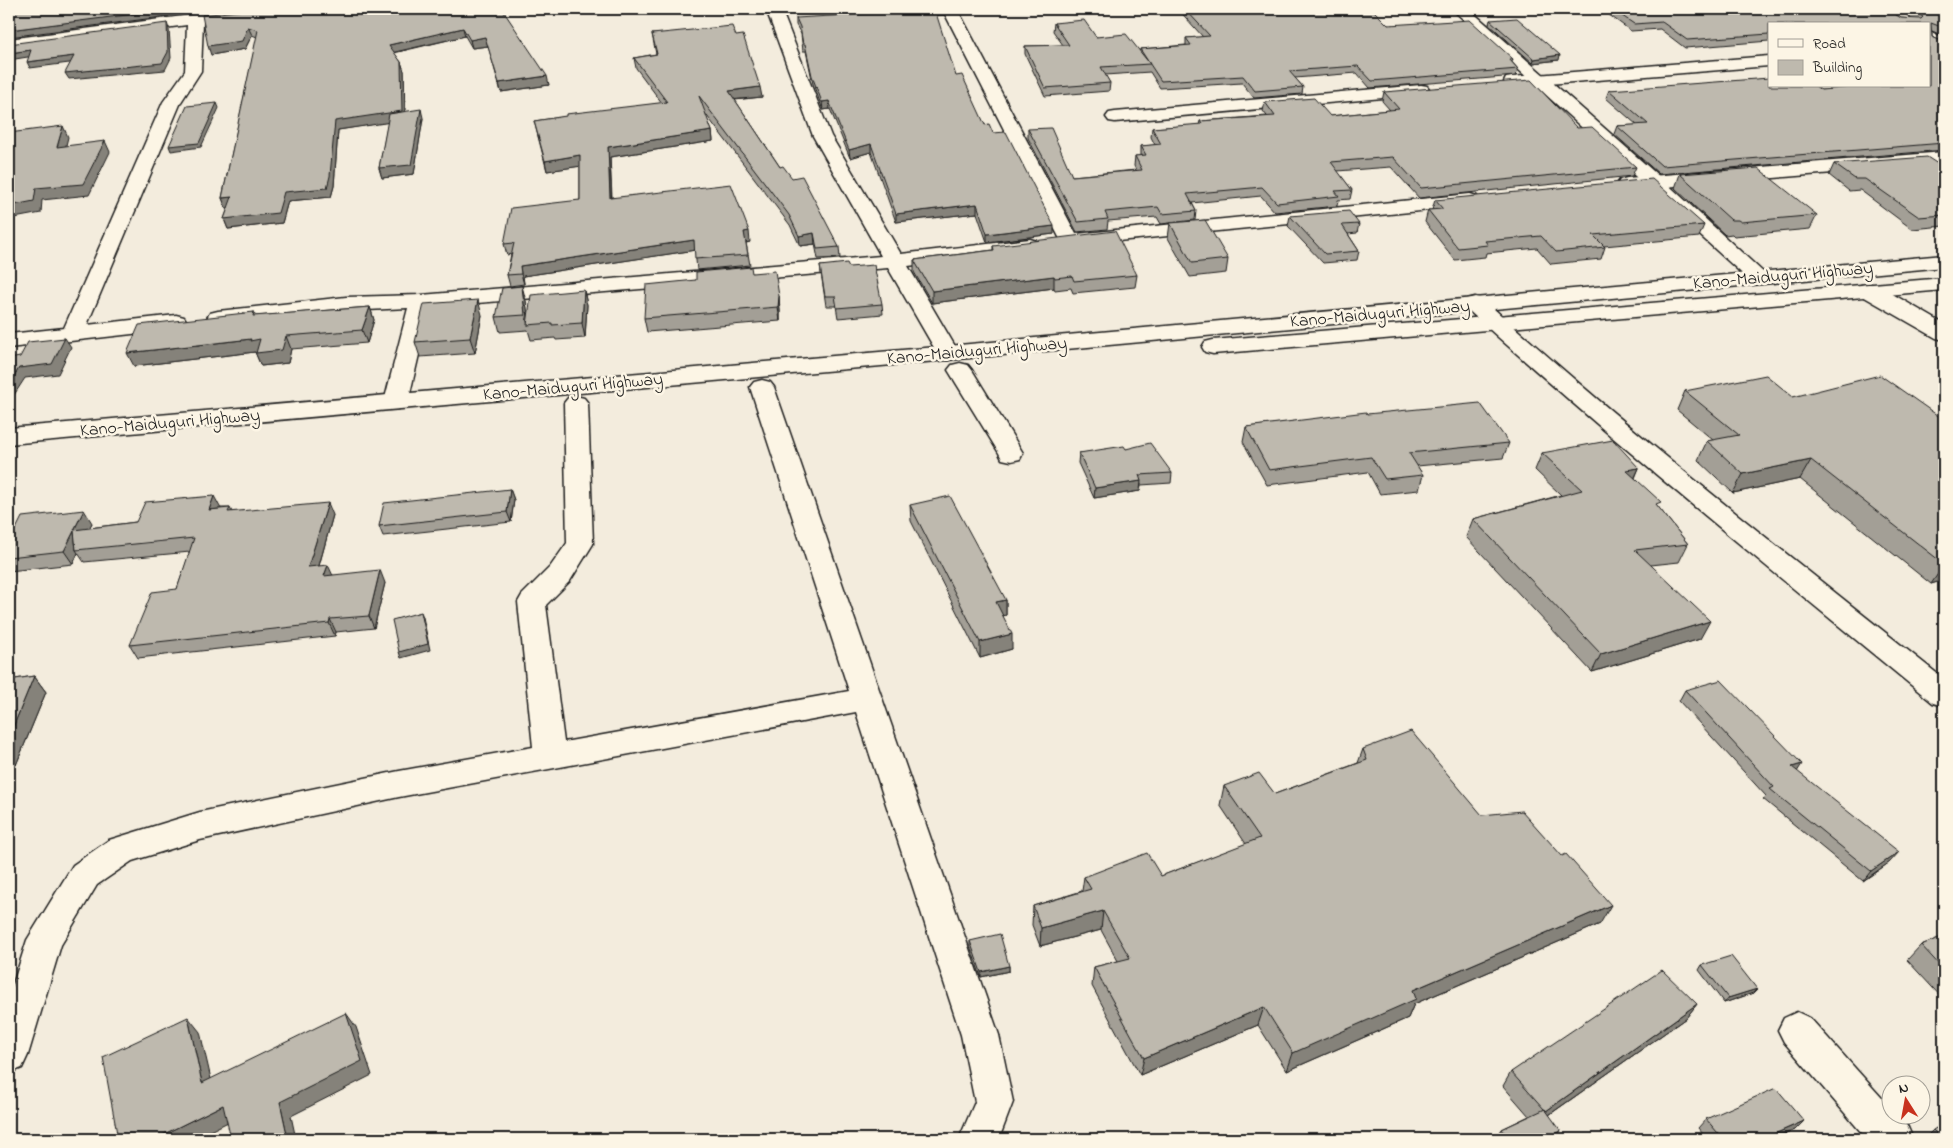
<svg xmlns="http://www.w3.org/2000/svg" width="1953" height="1148" font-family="'Indie Flower',sans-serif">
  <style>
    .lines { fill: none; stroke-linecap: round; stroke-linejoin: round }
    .minor-casing { stroke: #1c1c1c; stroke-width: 3 }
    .tertiary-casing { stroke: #1c1c1c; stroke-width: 3 }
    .trunk-casing { stroke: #1c1c1c; stroke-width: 3 }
    .minor { fill: #fcf5e5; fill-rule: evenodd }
    .tertiary { fill: #fcf5e5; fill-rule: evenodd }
    .trunk { fill: #fcf5e5; fill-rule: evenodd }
    .wall { fill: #a39f96; stroke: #1c1c1c }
    .shaded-wall { fill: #85827a; stroke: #1c1c1c }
    .building { fill: #beb9ae; stroke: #1c1c1c }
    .labels { text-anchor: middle; stroke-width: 5; stroke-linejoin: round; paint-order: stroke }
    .street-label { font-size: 18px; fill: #1c1c1c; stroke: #fcf5e5 }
  </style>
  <rect width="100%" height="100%" fill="#f3ecdd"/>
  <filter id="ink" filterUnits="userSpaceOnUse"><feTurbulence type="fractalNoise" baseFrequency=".02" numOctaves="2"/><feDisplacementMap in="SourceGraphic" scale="10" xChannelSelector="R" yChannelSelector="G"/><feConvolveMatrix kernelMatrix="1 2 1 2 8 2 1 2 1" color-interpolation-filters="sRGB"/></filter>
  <g filter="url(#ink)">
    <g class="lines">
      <g class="minor-casing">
        <path id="minor" d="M236,9H276L273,12L268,14L203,22L201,71L181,102L87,325L176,315L184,317L187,322L184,327L176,329L9,348V334L64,328L163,102L185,71L187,25L9,49V39Z
          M766,9H781L831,136L901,254L1030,239L1037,241L1040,245L1037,249L1030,251L908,266L959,353L956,358L948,360L940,358L888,268L430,307L408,402L404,407L396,409L388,407L384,402L408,308L346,311L218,325L210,323L207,318L210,313L218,311L346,297L421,295L881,256L813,136Z
          M882,9H968L966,12L960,14L1076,234L1470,194L1477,196L1480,200L1477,204L1470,206L1078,245L1070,247L1063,245L945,14L871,19L866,17L863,14L866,11Z
          M1929,31L1944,38V50L1929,43Z
          M1769,56V66L1512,87L1506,86L1504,82L1506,78L1512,77Z
          M1421,85L1427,86L1430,90L1427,94L1115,122L1109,121L1106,117L1109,113L1115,112Z
          M1944,152V164L1627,190L1620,188L1617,184L1620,180L1627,178Z
          M1869,284L1877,285L1944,324V340L1936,338L1861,295L1858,290L1861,285Z
          M1475,297L1483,299C1631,433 1788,555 1944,679V706L1933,703C1776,574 1617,446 1467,309L1464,304L1467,299Z
          M960,363L968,365L972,370L1023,453L1020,459L1011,461L1002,459L999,453L948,370L952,365Z
          M762,380L770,382L774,387L999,1035L1013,1102L999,1139H959L975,1102L961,1035L856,712L399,797L200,840L132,861L97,885L61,945L28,1055L22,1068L9,1073V997L27,940L73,865L109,840L200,812L399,771L533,747L518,602L522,595L550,567L567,543L564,403L568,398L576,396L584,398L588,403L593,544L570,581L546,605L564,742L849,691L750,387L754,382Z
          M1797,1012L1810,1018L1890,1107V1116H1898L1907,1125L1913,1139H1867L1784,1042L1778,1030L1784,1018Z"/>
      </g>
      <g class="tertiary-casing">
        <path id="tertiary" d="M1452,9H1469L1661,178L1764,273L1768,277L1764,281L1757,283L1750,281Z"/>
      </g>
      <g class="trunk-casing">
        <path id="trunk" d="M1944,255V267L948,360L9,444V428L948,346Z
          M1944,278V290L1213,354L1205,352L1202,347L1205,342L1213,340Z"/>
      </g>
      <use href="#minor" class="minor"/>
      <use href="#tertiary" class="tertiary"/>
      <use href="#trunk" class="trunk"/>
    </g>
    <path class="wall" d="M254,9H502L549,85L501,92L488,46L472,48L465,36L394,53L401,62L404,71L405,112L423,118L414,174L382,178L379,168L388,122L338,130L334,186L331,197L288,201L282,223L228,229L224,219L228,208H226L222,198L257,37L252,35L245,49L211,55Z
      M791,9H873L792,13Z
      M1178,9H1372L1388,25L1513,59L1512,62L1518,69L1516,76L1370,88L1357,73L1295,78L1303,87L1302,94L1254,98L1242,83L1160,88L1150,72L1105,75L1110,83L1109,91L1045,96L1025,54V46L1063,45L1053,31L1054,23L1140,51V49L1186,45V38L1203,37Z
      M1601,9H1887L1901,18L1912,19L1898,9H1944V36L1932,31V37L1944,42V150L1659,174L1614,134L1617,126L1637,125L1606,98L1609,90H1821L1929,86V24H1769V41L1685,48L1660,29L1631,31Z
      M796,18L956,76L985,125L993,133L1054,234L987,242L977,213L896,222L871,152L850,158L830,109L823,110L813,84L806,51H803L801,34L796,25Z
      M1490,20L1559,60L1533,63L1489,24Z
      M652,34L736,36L762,97L735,100L780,167L839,247L840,258L818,259L815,244L800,246L790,225L704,112L712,131L713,141L610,157L612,197L750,242L746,243L750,265L697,270L695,250L523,276L524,284L510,286L507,275L511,254L507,255L504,244L580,200V166L547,171L534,121L662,103L636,68L634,58L656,54Z
      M1384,92L1577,128L1636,167L1632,176L1419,198L1391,167L1337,171L1352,190L1350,199L1338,200L1337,206L1275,212L1261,196L1192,203L1196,211L1195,220L1161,224L1157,217L1108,221L1107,229L1077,232L1028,138V129L1072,176L1136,170L1134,166L1135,156H1141V146L1155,145L1151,137L1152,128L1199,125L1200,121L1267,116L1263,111L1265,102L1330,116L1390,110L1382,101Z
      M1834,164L1944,168V226L1912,229L1860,190L1849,191L1829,175Z
      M1680,174L1817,215L1810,229L1734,236L1732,234L1725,235L1675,188Z
      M1435,200L1704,225L1699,237L1604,246L1605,247L1601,259L1551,264L1537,248L1486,253L1485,257L1455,260L1425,222L1428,210H1432Z
      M1290,216L1359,224L1357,233L1348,234L1359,251L1357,260L1323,263L1288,226Z
      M1170,223L1228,259L1226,273L1190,277L1168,238Z
      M993,246L1137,275L1135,287L1073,293L1071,288L1055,290L1054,288L932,303L914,272V260L993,250Z
      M820,266L849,267L882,304L883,314L838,318L836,306H826Z
      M752,273L779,296L780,311V321L647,332L644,318L696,280Z
      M584,290L587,305L585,338L556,340L555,338L531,340L528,330L500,332L496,317L526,301L528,318Z
      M370,307L374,320L367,343L291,349L288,363L261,366L255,352L134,366L254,312L256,316Z
      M482,315L475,353L420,357L415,342Z
      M1685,391L1793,397L1944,420V580L1931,584L1800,479L1733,493L1698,460L1707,441L1713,440L1677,410Z
      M1367,414L1509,443L1503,458L1417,466L1423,475L1419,490L1380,494L1368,472L1267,485L1243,442L1246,427Z
      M1126,449L1172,473L1171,483L1141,485L1140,491L1094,498L1078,463L1079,453Z
      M1542,453L1639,468L1635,478L1688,544L1679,562L1651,565L1700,639L1592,672L1466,537L1473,519L1561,495L1535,470Z
      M510,489L514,500L511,522L383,536L379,526Z
      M910,505L1006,600V615L1003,616L1012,649L980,658L911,521Z
      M221,508H230L232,512L333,515L319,566L332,575L385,583L374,628L336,632L335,636L138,658L130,645L177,589L190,552L84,562L78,553L73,564L9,571V530L92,523L89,528L136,522Z
      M34,676L46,692L16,765L9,766V680Z
      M1685,690L1797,772L1890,862L1863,881L1763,799L1766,796L1679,701Z
      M1363,749L1482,815L1600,924L1414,1004L1408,1018L1287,1071L1258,1025L1140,1075L1092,986L1094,967L1118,961L1101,930L1040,946L1032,925L1033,906L1082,891L1084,877L1161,876L1246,844L1220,805L1224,786L1275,794L1358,763Z
      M1944,936V1000L1907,960L1921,945Z
      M970,941L1009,966V971L981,977L970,946Z
      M1702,965L1753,993L1724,1003L1699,970Z
      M1697,1004L1686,1018L1549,1115L1555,1139H1496L1502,1129L1529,1116L1503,1086L1511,1072Z
      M1706,1119L1804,1121L1795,1130L1774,1139H1707L1698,1128Z
      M1933,1130L1944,1139H1932L1928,1135Z"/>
    <path class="shaded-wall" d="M166,9H168L169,16L9,37V30Z
      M202,9H224L204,11Z
      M167,23L169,29L171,58L165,70L69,79L65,73Z
      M248,27L252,35L245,49L211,55L208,46Z
      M463,28L465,36L391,53L389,45Z
      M485,37L488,46L472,48L470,40Z
      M31,50L34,56L9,60V53Z
      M1560,55L1559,60L1533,63L1534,59Z
      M74,56L77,62L30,68L27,62Z
      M401,62L404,71L405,120L338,130L334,186L331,197L288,201L282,223L228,229L224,219L284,192L335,121Z
      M547,76L549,85L501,92L499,83Z
      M760,87L762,97L730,100L729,91Z
      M829,101L830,109L823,110L822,102Z
      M217,103L219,108L201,147L171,151L169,146Z
      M421,109L423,118L414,174L382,178L379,168Z
      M63,126L68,137L63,158L57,147Z
      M712,131L713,141L610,157L612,208L610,198L608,147Z
      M105,141L110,152L89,195L42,200L41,213L9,219V206L36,188Z
      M871,144V152L850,158L849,150Z
      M580,155L582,166L547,171L545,161Z
      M232,197L236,207L226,208L222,198Z
      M977,204V213L896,222V214Z
      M1054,226V234L987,242V234Z
      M749,231L750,242L745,243L744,232Z
      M814,233L815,244L800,246L799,236Z
      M694,240L696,250L523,276L524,284L521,274L520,266Z
      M1054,276V288L932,303V291Z
      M522,286L526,301L529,325H528L525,315Z
      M584,290L587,305L585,338L582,323Z
      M779,296L780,311V321L778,307Z
      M478,300L482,315L475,353L470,338Z
      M370,307L374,320L367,343L362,330Z
      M286,336L291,349L288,363L261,366L255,352L134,366L127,353L251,339Z
      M65,338L71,347L58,374L25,378L12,398H9V384L19,368Z
      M1811,460L1800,479L1733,493L1743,474Z
      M1639,468L1631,486L1626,470Z
      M1141,481L1140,491L1094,498L1095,488Z
      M510,489L514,500L511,522L507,512Z
      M214,496L221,509L209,510Z
      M328,503L333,515L315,580L308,567Z
      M84,510L92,523L82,543L74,530Z
      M74,531L76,550L78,553L73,564L64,551Z
      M328,565L334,578L324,576Z
      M1944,565V580L1931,584Z
      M380,570L385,583L374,628L369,616Z
      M1006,600V615L995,618L996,602Z
      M421,612L423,617L430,650L401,658L399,652Z
      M330,619L336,632L335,636L329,623Z
      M1710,621L1700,639L1592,672L1601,654Z
      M1012,634V649L980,658V642Z
      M34,676L46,692L16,765L9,755V737Z
      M1802,764L1795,775L1792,767Z
      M1899,852L1890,862L1863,881L1871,871Z
      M1611,905L1600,924L1414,1004L1408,1018L1287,1071L1293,1053L1413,990Z
      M1103,911L1101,930L1040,946L1041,928Z
      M1009,966V971L981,977V972Z
      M1757,989L1753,993L1724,1003L1728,998Z
      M1697,1004L1686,1018L1536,1124L1546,1111Z
      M1264,1007L1258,1025L1140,1075L1144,1058Z
      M346,1013L356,1027L372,1075L291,1116L296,1139H288L280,1102Z
      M188,1017L200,1032L215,1096L202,1083Z
      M223,1105L236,1118L194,1139H154Z
      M1804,1121L1795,1130L1774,1139H1763Z
      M1561,1131L1555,1139H1546L1547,1138Z"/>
    <path class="building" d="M9,9H166V10L9,30Z
      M254,9H502L547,76L499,83L485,37L470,40L463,28L389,45L401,62L402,111L335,121L330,176L327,188L284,192L278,213L224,219L232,197L222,198L258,30L248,27L242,41L208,46L202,15Z
      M1185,9H1372L1388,25L1470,20L1513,59H1509L1518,69L1372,81L1358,66L1289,71L1303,87L1255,91L1243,76L1161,81L1140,49L1191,45L1186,38L1210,36Z
      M1612,9H1887L1901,18L1921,19L1923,17L1912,9H1944V28L1931,23L1932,37L1944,42V143L1662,166L1617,126L1648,124L1609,90L1769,78V86H1815L1821,90L1863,86H1929V24H1769V34L1687,40L1662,22L1634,24Z
      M935,10L956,76L962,75L985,125L989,124L993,133L1006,132L1054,226L987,234L977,204L896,214L871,144L849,150L829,101L822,102L812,76L805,44H803L800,27L796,18Z
      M1517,18L1560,55L1534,59L1490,20Z
      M1084,20L1096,37L1126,34L1150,64L1101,67L1110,83L1045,88L1025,46L1069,45L1054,23Z
      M167,23L168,52L162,63L65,73L74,56L27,62L31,50L9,53V44Z
      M732,26L736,36L743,35L760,87L729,91L780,167L783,166L792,178L802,176L839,247L817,249L814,233L799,236L789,215L699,96L712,131L608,147L610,198L731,184L749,231L744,232L748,255L695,259L694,240L520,266L521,274L507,275L514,243L504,244L511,208L580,200V155L545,161L534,121L566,116V114L667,102L634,58L657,54L652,34Z
      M1531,80L1577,128L1592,127L1636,167L1421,188L1393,157L1331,162L1352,190L1335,191L1339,196L1277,203L1262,187L1187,194L1196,211L1162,214L1158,207L1105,212L1108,219L1078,222L1028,129L1051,128L1072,176L1142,170L1135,156L1146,155L1141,146L1161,144L1152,128L1202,124L1200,121L1275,116L1265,102L1314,98L1330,116L1399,109L1384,92Z
      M217,103L199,143L169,146L187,106Z
      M421,109L411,165L379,168L389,114Z
      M63,126L57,147L105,141L83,184L36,188L34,201L9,206V133Z
      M1927,157L1944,168V215L1919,217L1865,179H1855L1834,164Z
      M1758,168L1817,215L1741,222L1738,220H1731L1680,174Z
      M1652,179L1704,225L1593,235L1605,247L1556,252L1541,236L1485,241L1488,245L1458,248L1428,210L1443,209L1435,200Z
      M1349,211L1359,224L1342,225L1359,251L1325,254L1290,216Z
      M1205,220L1228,259L1192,263L1170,223Z
      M1115,231L1137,275L1074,281L1072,276L1055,278L1054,276L932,291L914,260L994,250L993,246Z
      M847,263L849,267L874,265L882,304L837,308L835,296H825L820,266Z
      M751,267L752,273L775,271L779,296L778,307L644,318L646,285L696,280V272Z
      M522,286L525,315L496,317L502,288Z
      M584,290L582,323L552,325V323L527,325L531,295Z
      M478,300L470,338L415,342L424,304Z
      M370,307L362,330L286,336L282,350L256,353L260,339L250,341L251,339L127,353L139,325L254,312L253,316Z
      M65,338L52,364L19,368L9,384V359L20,357L28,342Z
      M1766,375L1793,397L1880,375L1944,420V564L1811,460L1743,474L1707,441L1739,435L1685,391Z
      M1480,403L1509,443L1409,453L1423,475L1385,479L1371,457L1269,470L1246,427L1366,412L1367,414Z
      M1613,440L1639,468L1626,470L1661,502L1656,504L1688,544L1635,550L1710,621L1601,654L1473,519L1582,490L1542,453Z
      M1150,443L1172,473L1139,475L1141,481L1095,488L1079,453L1124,446L1126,449Z
      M510,489L507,512L379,526L384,503Z
      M214,496L209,510L230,508L228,512L328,503L308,567L328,565L324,576L380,570L369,616L330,619L329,623L130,645L152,592L177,589L194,538L76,550L74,531L64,551L9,557V530L16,529L22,517L84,510L74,530L136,522L145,502Z
      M950,496L1006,600L996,602L1012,634L980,642L910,505Z
      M421,612L428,644L399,652L392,620Z
      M34,676L9,737V680Z
      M1721,680L1802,764L1792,767L1899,852L1871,871L1770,789L1774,787L1685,690Z
      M1411,731L1482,815L1522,811L1562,856L1566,854L1611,905L1413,990L1416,999L1293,1053L1264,1007L1144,1058L1094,967L1130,958L1103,911L1041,928L1033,906L1091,889L1084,877L1147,853L1161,876L1260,838L1224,786L1259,773L1275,794L1367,760L1363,749Z
      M1000,934L1009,966L981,972L970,941Z
      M1944,936V970L1921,945Z
      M1731,956L1757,989L1728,998L1702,965Z
      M1662,970L1697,1004L1546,1111L1544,1109L1511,1072Z
      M346,1013L362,1061L280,1102L288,1139H231L223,1105L154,1139H118L103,1057L188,1017L202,1083Z
      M1776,1088L1804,1121L1763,1139H1723L1706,1119Z
      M1545,1109L1561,1131L1547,1138L1548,1139H1509L1502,1129Z
      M1944,1123V1139H1942L1933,1130Z"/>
  </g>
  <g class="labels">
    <g class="street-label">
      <text transform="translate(1783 275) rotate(-5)" y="6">Kano-Maiduguri Highway</text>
      <text transform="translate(1380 313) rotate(-5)" y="6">Kano-Maiduguri Highway</text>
      <text transform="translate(977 350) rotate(-5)" y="6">Kano-Maiduguri Highway</text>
      <text transform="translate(573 386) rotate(-5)" y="6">Kano-Maiduguri Highway</text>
      <text transform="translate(170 422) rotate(-5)" y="6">Kano-Maiduguri Highway</text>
    </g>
  </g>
  <rect width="1953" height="1148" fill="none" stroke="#fcf5e5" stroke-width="30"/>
  <rect x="15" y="15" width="1923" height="1118" fill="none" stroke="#1c1c1c" stroke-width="2" filter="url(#ink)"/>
  <rect x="1768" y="22" width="162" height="65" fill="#fcf5e5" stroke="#a29e95"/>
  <rect x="1778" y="39" width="25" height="8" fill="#fcf5e5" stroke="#a29e95"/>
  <text x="1813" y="48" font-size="15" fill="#1c1c1c">Road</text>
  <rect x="1778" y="60" width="25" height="15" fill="#beb9ae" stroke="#a29e95"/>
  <text x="1813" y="72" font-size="15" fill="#1c1c1c">Building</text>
  <g transform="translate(1906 1100) rotate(349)"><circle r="24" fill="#fcf5e5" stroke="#a29e95"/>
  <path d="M0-4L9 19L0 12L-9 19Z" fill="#c8321e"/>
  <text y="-8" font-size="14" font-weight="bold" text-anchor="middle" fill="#1c1c1c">N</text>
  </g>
</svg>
